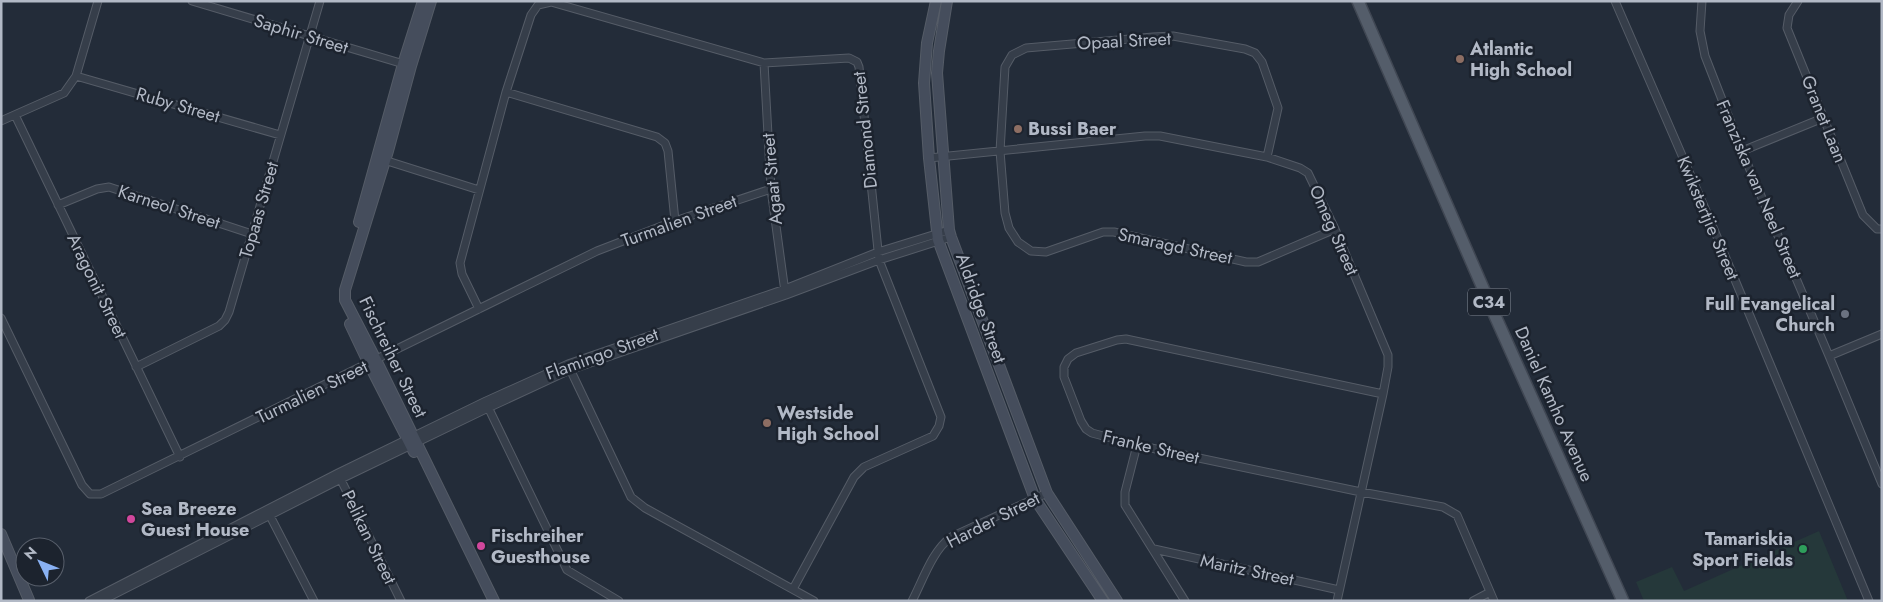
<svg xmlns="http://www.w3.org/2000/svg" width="1883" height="602" font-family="Jost,sans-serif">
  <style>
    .green { fill: #25383a }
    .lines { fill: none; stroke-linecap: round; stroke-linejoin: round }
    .street-casing { stroke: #555c67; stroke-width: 9 }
    .secondary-casing { stroke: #555c67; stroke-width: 12 }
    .primary-casing { stroke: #404753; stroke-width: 14 }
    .street { stroke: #363e4a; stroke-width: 7 }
    .secondary { stroke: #454d5c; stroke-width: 10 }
    .primary { stroke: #545d6a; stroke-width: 11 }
    .education-dot { fill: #8d6e63; stroke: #1c232e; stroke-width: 2 }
    .worship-dot { fill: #6b7280; stroke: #1c232e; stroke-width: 2 }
    .hotel-dot { fill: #d1479c; stroke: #1c232e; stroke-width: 2 }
    .leisure-dot { fill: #2e9e5b; stroke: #1c232e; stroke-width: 2 }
    .labels { text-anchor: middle; stroke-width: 5; stroke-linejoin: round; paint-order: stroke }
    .shield { fill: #1c232e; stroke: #858c98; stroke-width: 1 }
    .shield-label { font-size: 16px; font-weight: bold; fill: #b2b9c6 }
    .street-label { font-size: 18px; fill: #b2b9c6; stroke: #1c232e }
    .poi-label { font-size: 18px; font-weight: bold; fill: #b2b9c6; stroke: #1c232e; text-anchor: start }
  </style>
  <rect width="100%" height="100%" fill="#232c39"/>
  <path class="green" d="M1819,531L1848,601H1644L1636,582L1672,567L1684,591Z"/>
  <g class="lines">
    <g class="street-casing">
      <path id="street" d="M192,1L407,65
        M1615,1L1710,220L1869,601
        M1702,1L1700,31L1705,56L1742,151L1829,356L1882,484
        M1798,1L1789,15L1787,28L1863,215L1877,229H1882
        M764,63L771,189L785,292
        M76,76L280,135
        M506,92L657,137L665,143L668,151L675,221
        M15,115L180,457
        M1,121L64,93L76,76L98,1
        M1742,151L1823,118
        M1267,157L1278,108L1262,62L1255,53L1245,49L1173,36L1153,37L1026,48L1012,55L1005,67L1000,151L1005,213L1009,228L1018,242L1031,251L1046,252L1103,232H1114L1246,262H1258L1335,229
        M929,158L1145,136H1160L1267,157L1300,168L1308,173L1335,229L1388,355V367L1383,394L1337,601
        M381,159L479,190
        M58,205L97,189L109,187L252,234
        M479,309L462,274L460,263L506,92L531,15L538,5L551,2L764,63L849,58L857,62L859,67L879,260L941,417L939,426L933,436L864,467L854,477L793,589
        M1,318L82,485L90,494H101L597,251L675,221L771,189
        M1829,356L1882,334
        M136,367L219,326L225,320L229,312L320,1
        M569,367L631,497L645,508L814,601
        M1383,394L1126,339L1117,340L1076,353L1068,359L1064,367V377L1081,421L1086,429L1092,433L1137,445L1361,492L1443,507L1457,515L1494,601
        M487,405L567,570L619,601
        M1137,445L1125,492V505L1185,601
        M339,476L401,601
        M268,512L314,601
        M1154,549L1339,590
        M89,601L338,473L486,401L568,364L785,289L878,252L949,230
        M101,601L341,479L488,408L570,370L786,295L879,260L951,237
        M912,601C923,580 932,551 951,537L1047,493
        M1473,601L1490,592"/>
    </g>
    <g class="secondary-casing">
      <path id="secondary" d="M431,1L411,66L388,151L345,290V300L376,360L494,601
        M936,1L927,43L924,83L929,158L938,240L1035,499L1103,601
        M947,1L939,51L937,73L949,230L951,237L1047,493L1117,601
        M359,222L403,64L423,1
        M350,324L369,364L414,452
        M1,534L29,600"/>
    </g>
    <g class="primary-casing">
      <path id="primary" d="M1358,1L1496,318L1623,601"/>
    </g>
    <use href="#street" class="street"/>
    <use href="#secondary" class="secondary"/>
    <use href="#primary" class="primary"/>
  </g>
  <g class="education-dot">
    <circle cx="1460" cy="59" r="5"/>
    <circle cx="1018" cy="129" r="5"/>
    <circle cx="767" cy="423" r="5"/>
  </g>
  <circle class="worship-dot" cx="1845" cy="314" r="5"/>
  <g class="hotel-dot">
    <circle cx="131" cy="519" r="5"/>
    <circle cx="481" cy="546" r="5"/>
  </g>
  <circle class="leisure-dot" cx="1803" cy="549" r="5"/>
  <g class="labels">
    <rect class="shield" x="1468" y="288.5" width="42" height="27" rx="4"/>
    <g class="shield-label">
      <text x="1489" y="308">C34</text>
    </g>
    <g class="street-label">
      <text transform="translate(301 34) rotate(17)" y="6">Saphir Street</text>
      <text transform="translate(1124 41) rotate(-3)" y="6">Opaal Street</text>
      <text transform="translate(178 105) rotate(16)" y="6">Ruby Street</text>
      <text transform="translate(1824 119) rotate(68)" y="6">Granet Laan</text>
      <text transform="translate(865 130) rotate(-96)" y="6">Diamond Street</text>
      <text transform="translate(772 179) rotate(-95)" y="6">Agaat Street</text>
      <text transform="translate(1759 189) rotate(67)" y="6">Franziska van Neel Street</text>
      <text transform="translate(169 207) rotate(18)" y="6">Karneol Street</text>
      <text transform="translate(259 210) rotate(-74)" y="6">Topaas Street</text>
      <text transform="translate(1708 218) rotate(67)" y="6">Kwikstertjie Street</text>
      <text transform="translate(679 221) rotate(-20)" y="6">Turmalien Street</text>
      <text transform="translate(1334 230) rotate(66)" y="6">Omeg Street</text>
      <text transform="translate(1175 246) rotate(12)" y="6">Smaragd Street</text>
      <text transform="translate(97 286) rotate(64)" y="6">Aragonit Street</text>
      <text transform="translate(981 308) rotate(70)" y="6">Aldridge Street</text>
      <text transform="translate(602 354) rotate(-20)" y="6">Flamingo Street</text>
      <text transform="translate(393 357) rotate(64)" y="6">Fischreiher Street</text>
      <text transform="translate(312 392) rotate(-26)" y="6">Turmalien Street</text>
      <text transform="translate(1554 404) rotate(66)" y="6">Daniel Kamho Avenue</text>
      <text transform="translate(1151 447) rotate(13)" y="6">Franke Street</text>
      <text transform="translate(993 520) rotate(-27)" y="6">Harder Street</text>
      <text transform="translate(369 537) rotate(64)" y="6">Pelikan Street</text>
      <text transform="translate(1247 570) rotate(12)" y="6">Maritz Street</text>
    </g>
    <g class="poi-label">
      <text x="1470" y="55">Atlantic<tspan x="1470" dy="21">High School</tspan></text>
      <text x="1028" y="135">Bussi Baer</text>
      <text x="1835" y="310" text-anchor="end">Full Evangelical<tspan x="1835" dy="21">Church</tspan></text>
      <text x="777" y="419">Westside<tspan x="777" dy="21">High School</tspan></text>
      <text x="141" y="515">Sea Breeze<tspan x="141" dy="21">Guest House</tspan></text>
      <text x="491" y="542">Fischreiher<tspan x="491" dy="21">Guesthouse</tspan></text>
      <text x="1793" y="545" text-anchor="end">Tamariskia<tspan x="1793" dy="21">Sport Fields</tspan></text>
    </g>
  </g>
  <rect width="1883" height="602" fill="none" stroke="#b2b9c6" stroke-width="5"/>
  <g transform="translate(40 562) rotate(313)"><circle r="24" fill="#1c232e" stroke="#585f6b"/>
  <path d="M0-4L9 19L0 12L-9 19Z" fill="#89b1f3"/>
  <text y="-8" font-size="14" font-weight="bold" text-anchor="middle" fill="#b2b9c6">N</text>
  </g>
</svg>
